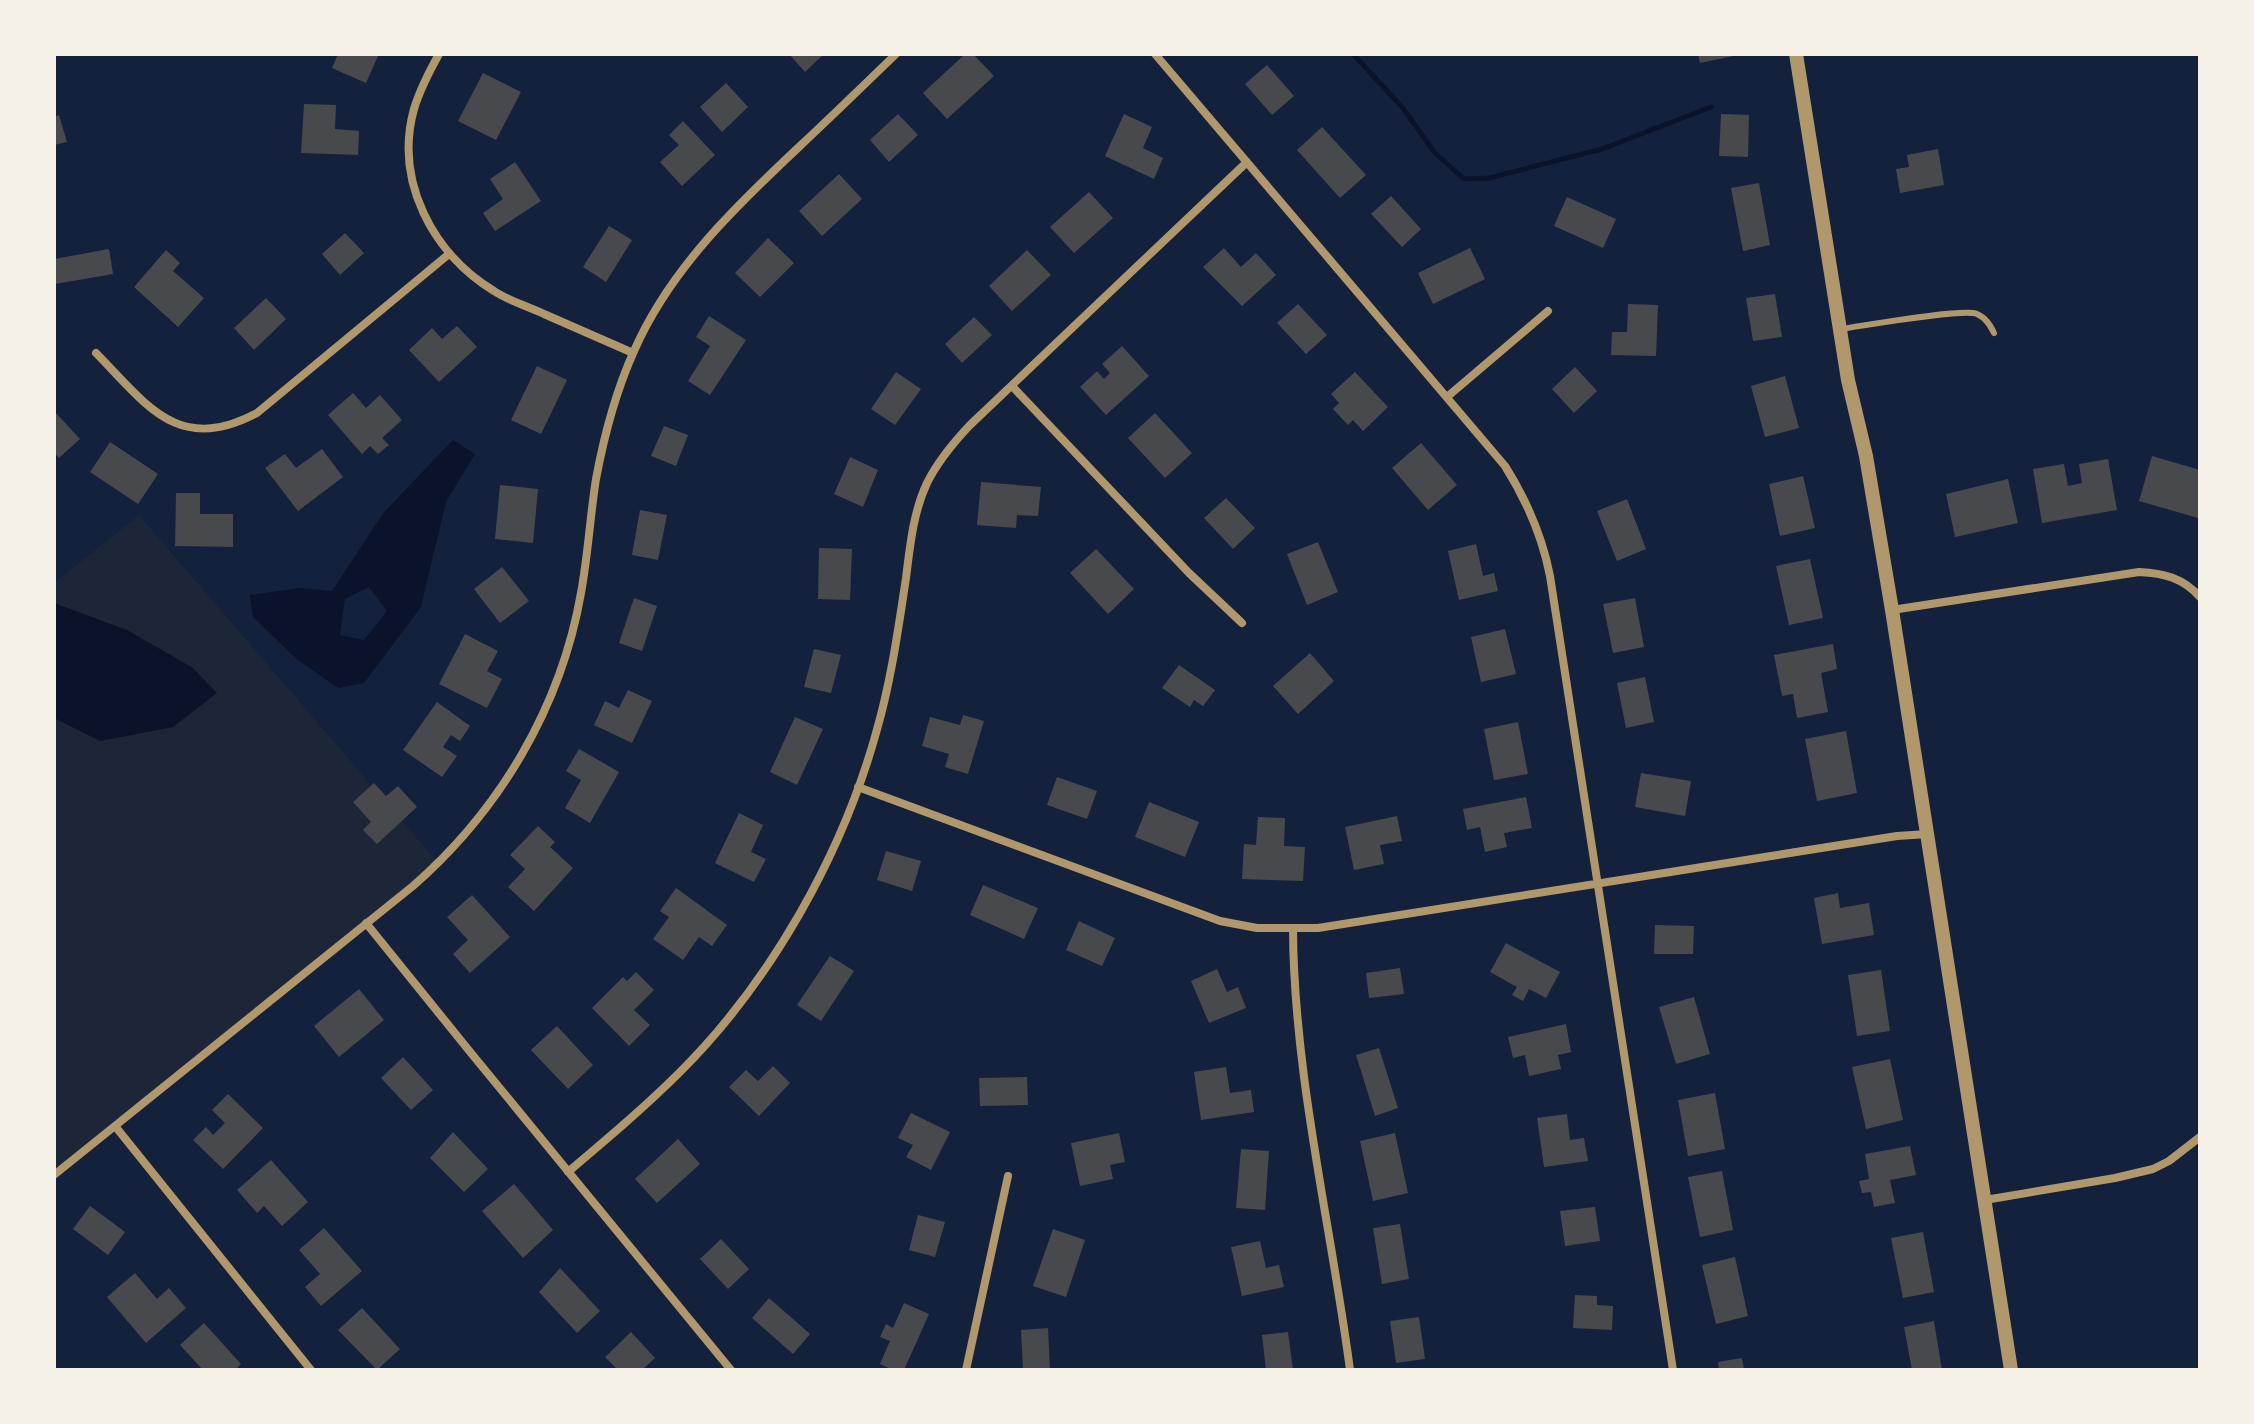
<svg xmlns="http://www.w3.org/2000/svg" width="2254" height="1424" font-family="'PT Sans Narrow',sans-serif">
  <style>
    .green { fill: #1d2539 }
    .water { fill: #0b132b; fill-rule: evenodd }
    .lines { fill: none; stroke-linecap: round; stroke-linejoin: round }
    .stream { stroke: #0b132b; stroke-width: 5 }
    .building { fill: #48494c }
    .service { stroke: #b1986c; stroke-width: 6 }
    .minor { stroke: #b1986c; stroke-width: 8 }
    .tertiary { stroke: #b1986c; stroke-width: 14 }
  </style>
  <rect width="100%" height="100%" fill="#14213d"/>
  <path class="green" d="M139,515L439,864L54,1175V583Z"/>
  <path class="water" d="M453,440L475,454L446,502L421,607L364,683L338,688L298,660L253,617L250,595L300,588L332,591L384,512ZM369,587L387,611L364,640L340,635L345,599Z
    M54,603L127,630L193,668L217,693L173,727L100,741L54,718Z"/>
  <g class="lines">
    <path class="stream" d="M1353,54L1402,107L1435,153L1464,179L1489,178L1602,149L1711,107"/>
  </g>
  <path class="building" d="M338,54H379L366,83L332,68Z
    M789,54H824L805,72Z
    M965,54H973L994,76L947,119L923,93Z
    M1698,54H1737L1738,55L1700,63Z
    M1267,65L1294,96L1272,115L1245,84Z
    M483,73L521,92L496,140L458,121Z
    M726,83L748,107L722,132L700,107Z
    M304,104L336,105L335,129L359,131L358,155L301,153Z
    M898,114L918,135L889,162L870,140Z
    M1124,114L1152,127L1143,148L1163,158L1154,179L1105,156Z
    M1721,114L1749,115L1748,157L1719,156Z
    M59,115L67,142L54,145V117Z
    M683,121L715,155L682,186L660,162L679,145L669,135Z
    M1322,127L1366,175L1340,198L1297,150Z
    M1938,149L1944,185L1900,193L1896,169L1909,167L1907,155Z
    M515,162L541,201L495,231L483,213L503,199L490,179Z
    M839,174L862,199L822,236L799,211Z
    M1759,183L1770,245L1743,251L1731,188Z
    M1089,192L1113,218L1074,253L1050,227Z
    M1391,196L1421,229L1402,247L1371,214Z
    M1567,197L1616,219L1603,248L1554,226Z
    M609,226L632,240L606,282L583,267Z
    M345,233L364,253L340,275L322,254Z
    M768,238L794,263L760,297L735,273Z
    M1224,248L1241,267L1256,253L1276,275L1242,306L1203,267Z
    M1470,248L1485,279L1433,304L1418,273Z
    M109,249L113,274L55,284L54,259Z
    M166,250L180,263L173,271L204,298L178,327L134,287Z
    M1027,250L1051,275L1012,311L989,286Z
    M1775,294L1782,337L1753,341L1746,298Z
    M266,298L286,319L254,350L234,328Z
    M1298,304L1327,335L1306,354L1277,323Z
    M1628,304L1658,305L1656,356L1611,355L1612,332H1627Z
    M709,316L746,340L710,395L688,381L710,346L696,337Z
    M974,317L992,335L962,363L945,344Z
    M457,326L477,347L439,382L409,350L432,328L442,339Z
    M1122,346L1149,376L1106,415L1080,387L1097,371L1104,379L1110,373L1102,364Z
    M537,366L567,380L541,434L511,420Z
    M1575,367L1597,391L1574,413L1552,389Z
    M896,372L921,389L895,425L871,409Z
    M1355,372L1388,407L1363,431L1353,420L1348,425L1333,409L1339,403L1331,394Z
    M1785,376L1799,428L1765,437L1751,386Z
    M353,393L366,408L380,395L402,420L382,438L389,445L378,454L370,446L362,454L328,415Z
    M54,411L80,439L59,458L54,452Z
    M1155,413L1192,453L1165,478L1128,438Z
    M664,426L688,435L676,466L651,456Z
    M110,442L158,474L138,504L90,472Z
    M1421,443L1457,485L1428,510L1392,468Z
    M322,449L343,477L298,511L265,468L285,454L296,468Z
    M2152,456L2200,470V510L2198,518L2139,501Z
    M850,457L878,470L863,507L834,494Z
    M2108,459L2117,510L2042,523L2033,469L2064,464L2068,486L2082,483L2079,464Z
    M1803,476L1815,528L1780,536L1769,484Z
    M2008,479L2018,523L1955,537L1946,494Z
    M981,482L1041,487L1038,516L1017,515L1016,528L977,525Z
    M500,485L538,489L533,543L495,539Z
    M176,493H200V514H233V547L175,546Z
    M1226,498L1255,528L1233,549L1204,518Z
    M1627,499L1646,549L1617,561L1597,511Z
    M640,510L667,515L658,560L632,555Z
    M1318,542L1338,592L1307,605L1287,554Z
    M1476,544L1483,576L1494,573L1498,591L1459,600L1448,551Z
    M819,548L852,549L850,600L818,599Z
    M1096,549L1134,589L1108,614L1070,573Z
    M1810,559L1823,618L1789,625L1776,566Z
    M502,567L529,601L500,623L474,589Z
    M634,598L657,606L642,651L619,643Z
    M1635,598L1644,647L1613,653L1603,604Z
    M1505,629L1516,674L1481,682L1471,637Z
    M465,634L498,651L487,671L502,679L487,708L439,684Z
    M1833,644L1837,669L1821,673L1828,712L1797,718L1793,694L1782,696L1774,655Z
    M814,649L841,655L831,693L804,687Z
    M1310,653L1334,681L1298,714L1273,686Z
    M1179,665L1215,690L1203,706L1194,700L1190,707L1162,688Z
    M1645,677L1654,722L1626,728L1617,683Z
    M628,690L652,701L632,743L594,725L605,701L619,708Z
    M437,702L470,726L460,741L451,735L443,747L457,756L442,777L403,750Z
    M963,715L984,721L968,774L945,767L949,754L922,746L930,717L960,725Z
    M795,717L823,729L797,785L770,772Z
    M1518,722L1528,774L1494,780L1484,729Z
    M1846,731L1857,793L1817,801L1805,739Z
    M579,749L619,772L590,823L565,808L581,780L566,771Z
    M1641,773L1691,781L1685,816L1635,807Z
    M1057,777L1097,791L1087,819L1047,805Z
    M374,783L386,796L398,786L417,807L377,844L363,830L371,822L353,802Z
    M1526,797L1532,828L1504,833L1507,847L1485,852L1480,827L1467,830L1463,809Z
    M1149,802L1199,822L1185,857L1135,837Z
    M739,813L763,825L751,852L766,859L754,882L715,863Z
    M1397,816L1402,841L1380,845L1384,864L1354,870L1345,827Z
    M1258,817L1285,818L1284,846L1305,847L1303,881L1242,879L1244,844L1256,845Z
    M538,826L555,842L550,847L573,868L534,911L508,887L525,869L510,855Z
    M886,851L921,861L912,891L877,880Z
    M983,885L1038,908L1024,939L970,915Z
    M676,888L727,925L712,946L699,937L683,960L653,939L669,917L660,911Z
    M1838,893L1840,908L1869,903L1874,935L1822,944L1814,898Z
    M472,895L510,937L470,973L453,954L468,940L447,917Z
    M1079,921L1115,938L1102,966L1066,950Z
    M1655,925L1694,926L1693,954H1654Z
    M1506,943L1560,972L1546,998L1529,989L1523,1001L1512,995L1517,987L1490,972Z
    M830,956L854,971L821,1021L797,1005Z
    M1400,968L1404,994L1369,998L1366,973Z
    M1217,969L1227,992L1238,987L1246,1008L1209,1023L1191,981Z
    M1881,970L1890,1031L1857,1036L1848,975Z
    M636,972L654,990L634,1010L650,1025L629,1046L592,1008L623,977L627,981Z
    M359,989L384,1020L339,1057L314,1026Z
    M1694,997L1710,1054L1676,1064L1659,1007Z
    M1566,1024L1571,1052L1558,1055L1561,1069L1529,1076L1525,1055L1513,1058L1508,1037Z
    M557,1026L593,1065L568,1089L531,1050Z
    M1379,1048L1398,1108L1375,1116L1356,1055Z
    M403,1057L433,1090L411,1110L381,1078Z
    M1890,1059L1903,1120L1866,1129L1852,1067Z
    M773,1066L790,1083L759,1116L729,1087L746,1070L758,1081Z
    M1226,1067L1230,1093L1251,1090L1254,1112L1201,1120L1194,1072Z
    M1027,1077L1028,1105L980,1106L979,1078Z
    M1715,1093L1725,1149L1688,1156L1678,1100Z
    M228,1094L263,1128L223,1169L193,1140L206,1127L213,1135L225,1123L212,1110Z
    M911,1113L950,1132L931,1170L906,1157L913,1145L898,1138Z
    M1567,1114L1570,1140L1584,1138L1588,1161L1544,1167L1537,1118Z
    M453,1132L488,1169L464,1192L430,1158Z
    M1119,1133L1125,1162L1110,1165L1113,1179L1080,1186L1071,1143Z
    M1395,1133L1408,1193L1373,1201L1360,1141Z
    M678,1139L700,1164L657,1203L635,1179Z
    M1910,1146L1916,1175L1890,1180L1895,1203L1874,1207L1871,1192L1862,1193L1859,1181L1869,1179L1865,1154Z
    M1241,1149L1269,1151L1265,1210L1236,1208Z
    M271,1160L308,1202L282,1226L264,1206L257,1213L237,1190Z
    M1722,1171L1733,1230L1700,1237L1688,1177Z
    M514,1184L553,1230L523,1258L482,1211Z
    M90,1206L125,1232L108,1255L73,1229Z
    M1595,1207L1600,1241L1565,1246L1560,1211Z
    M918,1215L945,1222L935,1257L909,1250Z
    M1400,1224L1409,1279L1382,1284L1373,1228Z
    M324,1228L362,1271L321,1306L305,1287L320,1274L299,1250Z
    M1053,1229L1085,1240L1066,1297L1033,1286Z
    M1923,1232L1934,1292L1903,1298L1891,1238Z
    M721,1239L749,1269L728,1289L700,1259Z
    M1260,1241L1266,1268L1279,1265L1284,1287L1242,1296L1231,1247Z
    M1735,1257L1748,1316L1716,1324L1702,1265Z
    M560,1268L600,1311L577,1333L539,1292Z
    M135,1273L157,1299L169,1288L186,1308L146,1343L107,1297Z
    M1575,1295L1597,1296V1305L1613,1306L1612,1330L1573,1328Z
    M769,1298L810,1334L793,1354L752,1318Z
    M904,1303L929,1314L904,1370H893L880,1364L890,1341L880,1337L886,1324L893,1328Z
    M362,1308L400,1349L377,1370L338,1330Z
    M1419,1317L1425,1359L1396,1363L1390,1321Z
    M1934,1321L1942,1370H1912L1904,1327Z
    M204,1323L241,1364L235,1370H203L180,1345Z
    M1048,1328L1050,1370H1023L1021,1330Z
    M631,1332L655,1358L642,1370H618L605,1357Z
    M1288,1332L1293,1370H1266L1262,1335Z
    M1742,1358L1744,1370H1719L1718,1362Z"/>
  <g class="lines">
    <path class="service" d="M1840,329C1863,326 1963,308 1977,314C1986,318 1990,325 1994,333"/>
    <path class="minor" d="M439,54C429,72 420,89 414,109C394,181 433,254 494,291C509,301 527,306 544,314C573,327 603,340 633,353
      M1155,54L1505,466C1527,501 1542,535 1550,576L1673,1370
      M96,353C147,405 178,455 257,413L449,254
      M1012,386L1189,573L1242,623
      M1447,397L1548,311
      M1892,610L2139,572C2164,573 2183,578 2200,597
      M858,787L1220,921L1257,928H1318L1897,836L1928,834
      M366,923L471,1053L731,1370
      M1293,930C1294,1076 1331,1225 1350,1370
      M115,1126L311,1370
      M568,1172C607,1139 645,1107 681,1071C771,981 842,855 876,733C891,682 898,630 906,578C910,546 913,513 927,483C938,461 953,443 970,425L1247,162
      M54,1175L413,886C500,810 561,707 581,593C588,555 590,517 596,479C604,436 616,391 634,351C670,269 735,207 800,146C832,116 864,85 896,54
      M1985,1200L2115,1178L2153,1169L2169,1161L2200,1137
      M966,1370L1008,1176"/>
    <path class="tertiary" d="M1796,54L1848,380L1866,456L1892,610L2011,1370"/>
  </g>
  <rect width="2254" height="1424" fill="none" stroke="#f6f1e7" stroke-width="112"/>
</svg>
